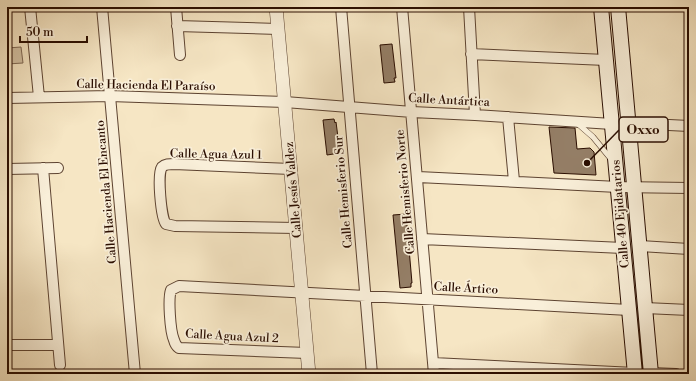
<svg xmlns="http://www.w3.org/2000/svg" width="696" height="381" font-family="'Libre Bodoni',serif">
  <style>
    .green { fill: #d3c1a3; stroke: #7e6752 }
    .building { fill: #947e66; stroke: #2a0d00 }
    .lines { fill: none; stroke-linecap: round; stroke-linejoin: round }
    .service-casing { stroke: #5d4331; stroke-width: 6 }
    .minor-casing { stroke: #5d4331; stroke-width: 12 }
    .tertiary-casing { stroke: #5d4331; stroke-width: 14 }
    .secondary-casing { stroke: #2a0d00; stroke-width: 16 }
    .service { stroke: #f9efd9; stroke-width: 5 }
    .minor { stroke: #f9efd9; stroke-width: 10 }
    .tertiary { stroke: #f9efd9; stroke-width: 13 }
    .secondary { stroke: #f9efd9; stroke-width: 14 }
    .labels { text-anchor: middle; stroke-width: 3.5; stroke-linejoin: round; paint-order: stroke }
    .street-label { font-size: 12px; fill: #2a0d00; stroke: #f9efd9 }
    .leader { fill: none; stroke: #2a0d00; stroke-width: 1.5 }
    .callout-dot { fill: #2a0d00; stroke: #f9efd9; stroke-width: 1.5 }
    .callout { fill: #f9efd9; stroke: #2a0d00; stroke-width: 1.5 }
    .callout-label { font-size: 13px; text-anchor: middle; font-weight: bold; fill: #2a0d00 }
  </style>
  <rect width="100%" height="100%" fill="#f6e6c4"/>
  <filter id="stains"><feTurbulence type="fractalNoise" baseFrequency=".005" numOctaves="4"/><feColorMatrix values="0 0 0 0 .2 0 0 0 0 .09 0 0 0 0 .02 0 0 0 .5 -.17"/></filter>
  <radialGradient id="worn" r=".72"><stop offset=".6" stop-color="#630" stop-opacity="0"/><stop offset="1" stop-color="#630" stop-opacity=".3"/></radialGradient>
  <path class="green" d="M21,47L23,63L7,64V48Z"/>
  <path class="building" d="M392,44L396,78H394L395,82L384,83L380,45Z
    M334,119L335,123L336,122L340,153L327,155L323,120Z
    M549,127L575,128L577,149L590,148L594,152L596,175L554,173Z
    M406,214L412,283H411V287L400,288L393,215Z"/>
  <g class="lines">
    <g class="service-casing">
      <path id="service" d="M577,123L593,137L611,159"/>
    </g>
    <g class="minor-casing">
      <path id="minor" d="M30,7L39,97
        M102,7L135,374
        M176,7L180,55
        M341,7L372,374
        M402,7L434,374
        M469,7L475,115
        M177,26L278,29
        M471,54L606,60
        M7,98L110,96L285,102L412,112L475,115L612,124
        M508,117L514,181
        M629,123L689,126
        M43,168L60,365
        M7,169L58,168
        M291,169L174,164C169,164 165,164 162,167C157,174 161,218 166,224L175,226L296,228
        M418,177L618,187L689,188
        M422,239L623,248
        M640,246L689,249
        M645,308L689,310
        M7,345H58
        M307,353L179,348C176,346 175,344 174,340C170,331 168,298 171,290L179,286L629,310
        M433,363L635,373
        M651,373L676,374"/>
    </g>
    <g class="tertiary-casing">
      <path id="tertiary" d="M276,7L309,374"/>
    </g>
    <g class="secondary-casing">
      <path id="secondary" d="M601,7L635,374
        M618,7L651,374"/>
    </g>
    <use href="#service" class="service"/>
    <use href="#minor" class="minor"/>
    <use href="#tertiary" class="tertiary"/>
    <use href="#secondary" class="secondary"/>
  </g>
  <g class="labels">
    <g class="street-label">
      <text transform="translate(146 85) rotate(1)" y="4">Calle Hacienda El Paraíso</text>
      <text transform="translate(449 100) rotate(3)" y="4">Calle Antártica</text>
      <text transform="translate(216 154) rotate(1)" y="4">Calle Agua Azul 1</text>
      <text transform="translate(293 190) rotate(-95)" y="4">Calle Jesús Valdez</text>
      <text transform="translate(106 192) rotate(-95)" y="4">Calle Hacienda El Encanto</text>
      <text transform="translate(343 192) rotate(-95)" y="4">Calle Hemisferio Sur</text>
      <text transform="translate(405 192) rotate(-95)" y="4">Calle Hemisferio Norte</text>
      <text transform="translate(620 214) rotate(-95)" y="4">Calle 40 Ejidatarios</text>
      <text transform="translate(466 288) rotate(3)" y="4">Calle Ártico</text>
      <text transform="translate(232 336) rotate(3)" y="4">Calle Agua Azul 2</text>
    </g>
  </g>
  <path class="leader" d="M587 163L619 130"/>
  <circle class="callout-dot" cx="587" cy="163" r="4"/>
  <rect class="callout" x="619" y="117" width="49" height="25" rx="4"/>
  <g class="callout-label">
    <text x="643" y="134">Oxxo</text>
  </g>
  <rect width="696" height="381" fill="none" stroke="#f6e6c4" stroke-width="24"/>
  <rect x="8" y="8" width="680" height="365" fill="none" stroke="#2a0d00" stroke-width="2"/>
  <rect x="12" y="12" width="672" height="357" fill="none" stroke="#2a0d00"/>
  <path d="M20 36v6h67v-6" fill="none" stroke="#2a0d00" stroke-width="2"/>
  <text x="26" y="36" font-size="12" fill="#2a0d00" stroke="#f9efd9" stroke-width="3" paint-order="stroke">50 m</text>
  <rect width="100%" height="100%" filter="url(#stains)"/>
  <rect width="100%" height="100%" fill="url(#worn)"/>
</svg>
